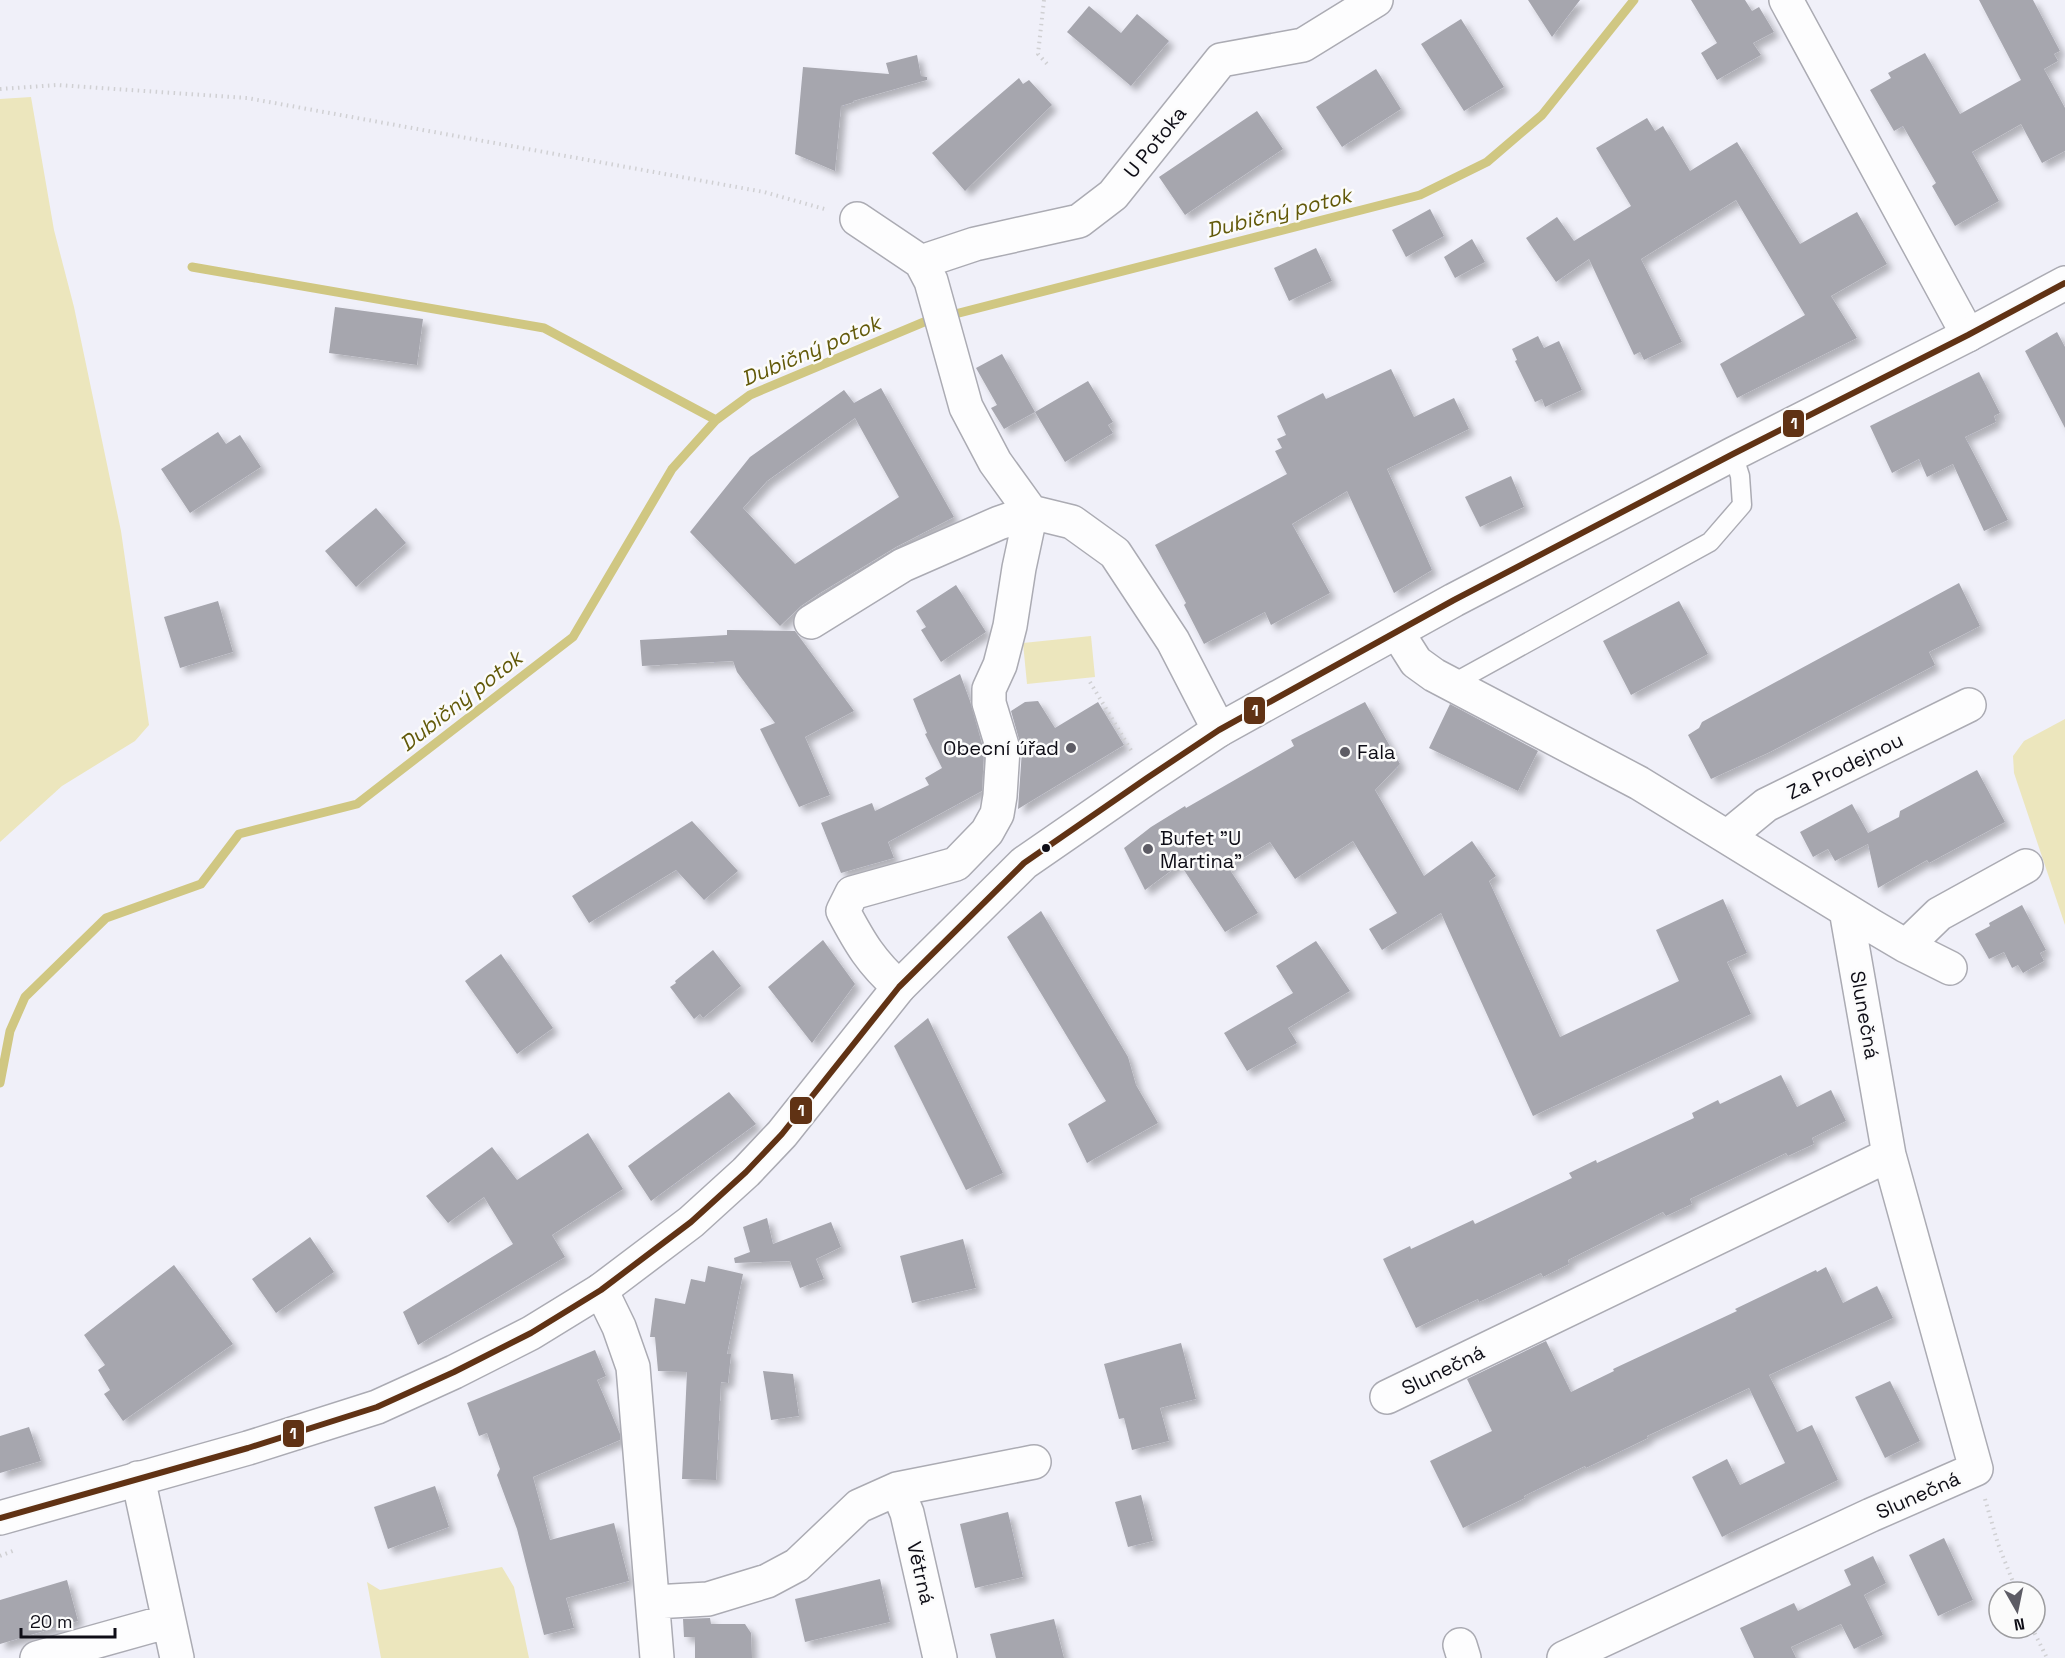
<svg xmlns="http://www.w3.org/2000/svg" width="2065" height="1658" font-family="'Space Grotesk',sans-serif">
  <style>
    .green { fill: #ece6bd }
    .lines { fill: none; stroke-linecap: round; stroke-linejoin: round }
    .stream { stroke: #d0c782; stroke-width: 9 }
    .building { fill: #a6a6ae; fill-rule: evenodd; filter: url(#shadow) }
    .service-casing { stroke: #ababb3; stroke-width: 21 }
    .minor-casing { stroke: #ababb3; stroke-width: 36 }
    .secondary-casing { stroke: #ababb3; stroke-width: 36 }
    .path { stroke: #d0d0d3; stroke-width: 4; stroke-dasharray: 1.5 4.5; stroke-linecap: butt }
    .service { stroke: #fdfdfe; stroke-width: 18 }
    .minor { stroke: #fdfdfe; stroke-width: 33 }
    .secondary { stroke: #fdfdfe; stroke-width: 33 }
    .bus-1-casing { stroke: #fbfbfb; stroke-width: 10 }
    .bus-1 { stroke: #603214; stroke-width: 6 }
    .poi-dot { fill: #5d5c65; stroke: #fbfbfb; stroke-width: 2 }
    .bus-dot { fill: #0e0d16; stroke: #fbfbfb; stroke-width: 2 }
    .labels { text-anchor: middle; stroke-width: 5; stroke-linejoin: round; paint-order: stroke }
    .street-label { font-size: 20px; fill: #0e0d16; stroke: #fbfbfb }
    .poi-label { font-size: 20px; fill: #0e0d16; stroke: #fbfbfb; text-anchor: start }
    .water-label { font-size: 21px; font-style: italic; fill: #625909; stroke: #fbfbfb }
    .line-badge { stroke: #fbfbfb; stroke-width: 2 }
    .badge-label { font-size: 16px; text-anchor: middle; font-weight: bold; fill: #fff }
  </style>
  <defs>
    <filter id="shadow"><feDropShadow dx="5.5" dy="5.5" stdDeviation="3" flood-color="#0004"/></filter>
  </defs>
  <rect width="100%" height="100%" fill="#f0f0f9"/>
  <path class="green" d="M31,97L54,230L74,307L121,531L149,725L135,741L62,786L0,842V99Z
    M1091,636L1095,677L1027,684L1023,643Z
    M2065,719V925L2014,773L2013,756L2024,741Z
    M502,1567L514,1587L529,1658H381L367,1582L380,1590Z"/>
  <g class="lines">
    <path class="stream" d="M192,267L544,328L716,420
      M0,1083L10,1031L25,997L106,918L201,884L239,834L357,804L573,637L672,469L716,420L750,395L924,322L1420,195L1487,162L1542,115L1634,0"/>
  </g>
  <path class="building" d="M1528,0H1580L1552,37Z
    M1691,0H1745L1752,11L1759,7L1774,32L1753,43L1761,55L1717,80L1701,53L1717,43Z
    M1979,0H2033L2060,51L2054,54L2058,61L2044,69L2065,108V151L2042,163L2021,124L1972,152L1999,201L1955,226L1932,186L1936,183L1903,126L1894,131L1870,90L1891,78L1888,73L1925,53L1960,114L2021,80Z
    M1089,6L1121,33L1137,14L1169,41L1131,86L1067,32Z
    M1461,19L1504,87L1464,111L1421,44Z
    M917,55L921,76L927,77V80L853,101L854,102L841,106L835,171L795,154L803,67L889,74L886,63Z
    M1376,69L1401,109L1342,147L1316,107Z
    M1019,78L1023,84L1029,80L1052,105L965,191L932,153Z
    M1257,111L1283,149L1185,215L1159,177Z
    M1647,118L1655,131L1663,126L1690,171L1737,142L1800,244L1857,212L1887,264L1831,296L1857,338L1737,398L1720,364L1805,315L1736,200L1641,259L1682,342L1644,360L1640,352L1634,355L1589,259L1556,282L1526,238L1557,217L1574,241L1631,206L1596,148Z
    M1430,209L1444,236L1406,257L1392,230Z
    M1472,239L1485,262L1455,278L1444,257Z
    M1316,248L1332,281L1289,301L1274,268Z
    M335,307L423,319L417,365L329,353Z
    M2057,332L2065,347V428L2025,351Z
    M1538,336L1544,348L1559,341L1582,390L1545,407L1542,399L1535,402L1515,361L1517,360L1512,349Z
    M1002,354L1035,412L1088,381L1113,422L1108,425L1113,433L1065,462L1035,412L1004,429L991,408L997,405L976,368Z
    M1391,369L1414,417L1454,398L1469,429L1387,469L1432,570L1394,593L1347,491L1292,524L1330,593L1271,625L1265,612L1204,644L1184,605L1186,603L1155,545L1287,474L1275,451L1282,448L1277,439L1286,435L1277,416L1323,393L1326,399Z
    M1979,372L2000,413L1994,416L1996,422L1965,437L2008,520L1984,531L1953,464L1927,477L1919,459L1892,473L1870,426Z
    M881,388L954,517L896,547L820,593L801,606L780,626L690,532L750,457L844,390L854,403ZM855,418L899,497L795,564L743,508L767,481Z
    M218,432L226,444L240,435L261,467L190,513L161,469Z
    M1511,476L1524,507L1480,527L1465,497Z
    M376,508L406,543L356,587L325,551Z
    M1959,583L1980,626L1929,652L1935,665L1770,752L1711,779L1688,735L1699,728L1702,722Z
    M956,585L986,632L941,662L921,630L926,627L916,611Z
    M218,601L233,652L180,668L164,617Z
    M1679,601L1708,654L1631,695L1603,641Z
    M727,630L795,631L854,711L805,737L830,795L799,807L760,729L775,723L737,672L733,661L642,666L640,640L727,635Z
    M960,674L970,701L984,751L982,791L888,842L894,858L841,873L821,823L872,803L875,811L929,785L925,778L942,768L925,734L927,733L913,699Z
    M1038,701L1055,728L1098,702L1124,745L1018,809L1022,750L1011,711L1025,702Z
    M1365,702L1400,764L1375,790L1424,876L1472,841L1496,876L1489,881L1560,1037L1679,981L1656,930L1723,899L1747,953L1727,962L1751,1014L1533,1116L1441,913L1382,950L1369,929L1397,913L1353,841L1295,879L1270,842L1228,867L1258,913L1225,932L1180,864L1145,890L1124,848L1151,827L1185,806L1186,808L1294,746L1291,740Z
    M1450,704L1538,751L1518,791L1429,748Z
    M1977,770L2005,822L1929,863L1927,860L1878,888L1868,844L1835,861L1828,849L1813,857L1800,832L1852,804L1868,833L1899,817L1900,811Z
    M692,821L738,871L704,900L676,870L589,923L572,896Z
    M2022,905L2046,950L2040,953L2044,961L2023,973L2018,965L2012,968L2004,952L1989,959L1975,934L1990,926L1989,923Z
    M1041,911L1128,1057L1136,1085L1158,1123L1087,1163L1068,1124L1106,1101L1007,937Z
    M823,940L855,984L812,1043L768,987Z
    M1316,941L1350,991L1288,1028L1297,1043L1247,1071L1224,1033L1293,993L1276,966Z
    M713,950L741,986L703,1018L700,1014L694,1019L670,987L676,983L675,981Z
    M501,954L553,1028L517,1054L465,981Z
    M928,1018L1003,1173L966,1190L894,1046Z
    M1781,1075L1797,1107L1831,1090L1846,1121L1812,1138L1814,1144L1788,1156L1786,1153L1690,1199L1692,1204L1666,1216L1663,1212L1568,1260L1569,1264L1543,1277L1541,1273L1479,1302L1478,1299L1416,1328L1383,1259L1410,1246L1411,1249L1473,1220L1475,1224L1572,1178L1569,1173L1596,1160L1597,1163L1694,1118L1692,1113L1718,1100L1720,1104Z
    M729,1092L756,1124L651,1201L628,1166Z
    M588,1133L623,1189L552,1235L565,1257L418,1345L403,1312L513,1244L484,1197L448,1223L426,1196L492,1147L517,1180Z
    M767,1218L773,1244L831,1222L841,1247L816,1259L824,1279L800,1288L790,1261L735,1263L734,1258L750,1252L743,1227Z
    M310,1237L334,1272L276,1313L252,1279Z
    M963,1239L976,1288L912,1303L900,1256Z
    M174,1265L233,1344L123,1421L104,1394L110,1390L98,1370L105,1365L84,1335Z
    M708,1266L743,1274L727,1354H731L728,1383L721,1382L716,1480L682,1479L687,1372L658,1371L655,1337H650L655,1298L685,1304L691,1279L705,1282Z
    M1826,1267L1843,1303L1877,1286L1893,1318L1769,1375L1797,1432L1812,1425L1838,1480L1722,1537L1692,1477L1727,1459L1740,1485L1785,1463L1749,1388L1647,1436L1648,1438L1586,1468L1585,1466L1524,1496L1525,1498L1463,1528L1430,1461L1492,1431L1467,1379L1546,1341L1571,1392L1614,1371L1613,1369L1737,1311L1735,1309L1816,1270L1817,1272Z
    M1181,1343L1196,1399L1160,1408L1169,1441L1132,1450L1124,1418L1119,1419L1104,1364Z
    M595,1350L606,1376L597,1380L620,1434V1440L533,1477L550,1540L614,1523L629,1581L566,1598L574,1628L544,1635L517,1529L497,1475L500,1469L487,1433L479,1436L467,1403Z
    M763,1371L793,1374L799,1416L771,1420Z
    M1890,1381L1920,1441L1885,1458L1855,1397Z
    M29,1427L41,1461L0,1473V1436Z
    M435,1486L449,1527L388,1549L374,1507Z
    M1141,1495L1153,1541L1128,1547L1115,1502Z
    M1008,1512L1023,1577L975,1588L960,1524Z
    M1944,1538L1973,1600L1938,1616L1909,1555Z
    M1873,1556L1886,1583L1864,1595L1883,1635L1854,1649L1841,1624L1791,1647L1796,1658H1754L1740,1628L1794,1603L1798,1611L1851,1585L1844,1570Z
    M880,1579L890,1622L805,1642L795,1599Z
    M67,1580L78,1621L0,1644V1600Z
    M710,1618L711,1624H745L751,1633L752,1658H695V1637H684L683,1619Z
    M1054,1619L1064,1658H996L990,1634Z"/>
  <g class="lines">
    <g class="service-casing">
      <path id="service" d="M1452,684L1710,542L1742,505L1740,476L1733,454"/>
    </g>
    <g class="minor-casing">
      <path id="minor" d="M1786,0L1968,335
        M857,219L921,262L931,281L966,407L995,462L1031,512L1072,522L1115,553L1173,641L1219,730
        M921,262L975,244L1079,221L1113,195L1221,60L1303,45L1376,0
        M811,622L903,565L999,523L1031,512
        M1397,632L1416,662L1434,675L1639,783L1872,926L1906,946L1950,968
        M1727,837L1766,805L1969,705
        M1906,946L1939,914L2026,866
        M899,987C871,962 860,943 843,911L852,893L956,864L987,832L997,814L1000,796L1003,749L989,703V689L1000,665L1010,626L1019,568L1031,512
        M601,1290L619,1327L633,1367L657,1658
        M1387,1397L1889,1155
        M138,1478L177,1658
        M897,1489L907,1513L940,1658
        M654,1602L708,1599L767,1581L797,1565L859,1506L897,1489L1034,1462
        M1460,1645L1464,1658
        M37,1658L169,1621
        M1564,1658L1871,1515L1976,1469L1889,1155L1846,910"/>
    </g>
    <g class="secondary-casing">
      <path id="secondary" d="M0,1518L248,1448L377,1407L454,1372L531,1333L601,1290L691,1222L746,1172L782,1134L899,987L1024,863L1147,778L1219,730L1454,600L1733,454L1968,335L2065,283"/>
    </g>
    <path class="path" d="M1044,0L1038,54L1048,65
      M0,89L57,85L247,98L764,192L828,210
      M1090,682L1132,752
      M1985,1499L1998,1544L2017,1592
      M0,1556L15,1550
      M2032,1628L2047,1658"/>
    <use href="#service" class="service"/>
    <use href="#minor" class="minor"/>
    <use href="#secondary" class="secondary"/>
    <g class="bus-1-casing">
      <path id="bus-1" d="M0,1518L248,1448L377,1407L454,1372L531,1333L601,1290L691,1222L746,1172L782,1134L899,987L1024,863L1147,778L1219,730L1454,600L1733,454L1968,335L2065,283"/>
    </g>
    <use href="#bus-1" class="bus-1"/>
  </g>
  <g class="poi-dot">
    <circle cx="1071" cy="748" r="6"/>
    <circle cx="1345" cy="752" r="6"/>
    <circle cx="1148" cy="849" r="6"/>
  </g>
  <circle class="bus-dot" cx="1046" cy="848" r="5"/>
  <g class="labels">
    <g class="street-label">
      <text transform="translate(1155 142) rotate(-51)" y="7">U Potoka</text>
      <text transform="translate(1845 766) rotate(-26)" y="7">Za Prodejnou</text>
      <text transform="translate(1865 1015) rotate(80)" y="7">Slunečná</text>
      <text transform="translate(1443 1370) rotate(-26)" y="7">Slunečná</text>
      <text transform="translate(1918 1495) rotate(-24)" y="7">Slunečná</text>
      <text transform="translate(921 1573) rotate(77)" y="7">Větrná</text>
    </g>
    <g class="poi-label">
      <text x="1059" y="755" text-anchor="end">Obecní úřad</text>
      <text x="1357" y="759">Fala</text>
      <text x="1160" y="845">Bufet "U<tspan x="1160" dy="23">Martina"</tspan></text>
    </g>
    <g class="water-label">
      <text transform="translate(1279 213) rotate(-14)" y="7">Dubičný potok</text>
      <text transform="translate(811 351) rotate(-23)" y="7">Dubičný potok</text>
      <text transform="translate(461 701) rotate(-38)" y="7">Dubičný potok</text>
    </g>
  </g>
  <g class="line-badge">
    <rect x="1782" y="409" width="23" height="29" rx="6" fill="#603214"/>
    <rect x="1243" y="696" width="23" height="29" rx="6" fill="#603214"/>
    <rect x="789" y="1096" width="24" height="29" rx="6" fill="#603214"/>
    <rect x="282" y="1419" width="23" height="29" rx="6" fill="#603214"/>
  </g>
  <g class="badge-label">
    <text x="1794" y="429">1</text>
    <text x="1255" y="716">1</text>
    <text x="801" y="1116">1</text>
    <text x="293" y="1439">1</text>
  </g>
  <g transform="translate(2017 1610) rotate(171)"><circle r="28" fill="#fbfbfb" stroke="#9c9c9f" stroke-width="1.5"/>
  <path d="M0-4.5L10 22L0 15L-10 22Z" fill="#5d5c65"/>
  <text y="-9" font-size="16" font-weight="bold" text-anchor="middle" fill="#0e0d16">N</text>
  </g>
  <path d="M21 1628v9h94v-9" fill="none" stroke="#0e0d16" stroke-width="3"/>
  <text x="30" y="1628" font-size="18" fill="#0e0d16" stroke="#fbfbfb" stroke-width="4.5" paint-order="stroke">20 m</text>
</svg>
